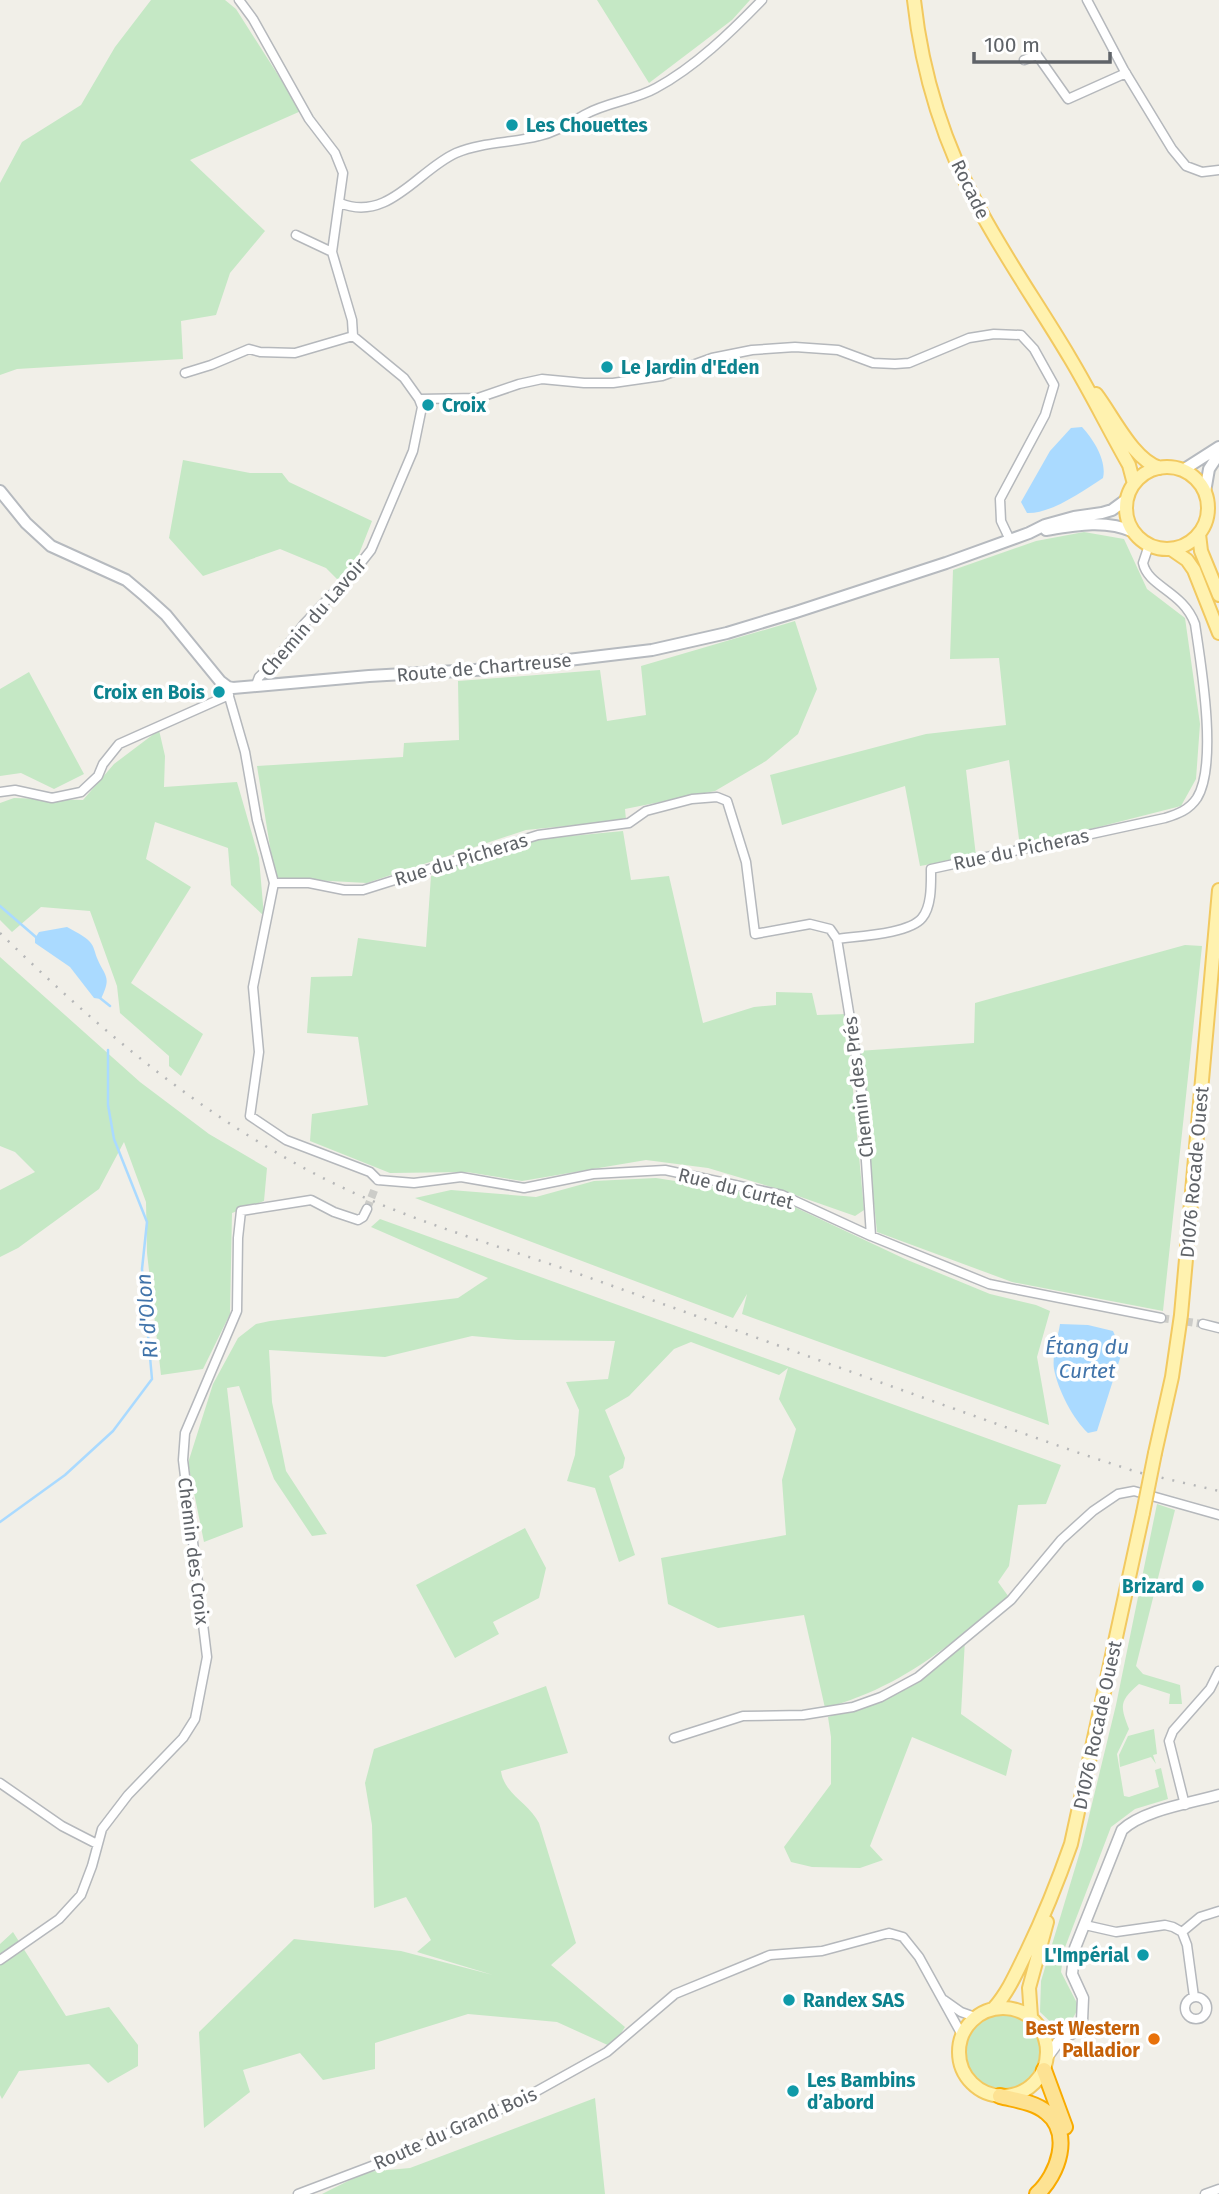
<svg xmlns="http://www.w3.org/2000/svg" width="1219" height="2194" font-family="'Fira Sans',sans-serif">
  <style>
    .green { fill: #c5e8c5 }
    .water { fill: #aadaff }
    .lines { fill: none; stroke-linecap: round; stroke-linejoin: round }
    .stream { stroke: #aadaff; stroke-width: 2.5 }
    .minor-tunnel { stroke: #ccccc8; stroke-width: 8; stroke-dasharray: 8 4; stroke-linecap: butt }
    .minor-casing { stroke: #b5b8bc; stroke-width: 11 }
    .tertiary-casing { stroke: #b5b8bc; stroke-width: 13 }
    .secondary-casing { stroke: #b6babf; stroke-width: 14 }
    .primary-casing { stroke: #f2c960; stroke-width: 16 }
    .motorway-casing { stroke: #f9ab00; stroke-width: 18 }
    .minor { stroke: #fff; stroke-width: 8 }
    .tertiary { stroke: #fff; stroke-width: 10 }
    .secondary { stroke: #fff; stroke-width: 10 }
    .primary { stroke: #fff2af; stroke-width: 12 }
    .motorway { stroke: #fde293; stroke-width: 14 }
    .rail { stroke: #b6b7b8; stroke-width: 2.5; stroke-dasharray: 2 9; stroke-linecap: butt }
    .primary-bridge-casing { stroke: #f2c960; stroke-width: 16; stroke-linecap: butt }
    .primary-bridge { stroke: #fff2af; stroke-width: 12 }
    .culture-dot { fill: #0f9aa8; stroke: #fff; stroke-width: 2.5 }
    .food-dot { fill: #e8710a; stroke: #fff; stroke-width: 2.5 }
    .labels { text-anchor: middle; stroke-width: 7; stroke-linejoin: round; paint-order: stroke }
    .culture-label { font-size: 19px; font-weight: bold; fill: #0d838f; stroke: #fff; text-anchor: start }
    .street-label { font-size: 19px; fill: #5f6368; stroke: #fff }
    .food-label { font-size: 19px; font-weight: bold; fill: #c56008; stroke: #fff; text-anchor: end }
    .water-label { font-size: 21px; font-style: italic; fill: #4174aa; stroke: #fff }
  </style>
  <rect width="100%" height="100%" fill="#f1efe8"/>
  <path class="green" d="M151,0H225L236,9L301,111L190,160L265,231L230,273L216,315L181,321L183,359L17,369L0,375V183L22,142L81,105L115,47Z
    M597,0H750L732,20L649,83Z
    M183,460L250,473H282L289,482L372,521L359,554L338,580L326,568L280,549L203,576L169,538Z
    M1084,532L1124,539L1147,589L1185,618L1200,724L1196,779L1181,806L1020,847L1009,760L966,770L976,856L920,866L905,786L782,825L770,775L926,734L1006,725L999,658L950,659L953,570L1036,541Z
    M795,621L817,689L798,734L766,761L715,791L625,809L626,820L526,830L367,883L275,878L257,766L403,757L404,743L459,740L458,681L600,670L607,721L646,715L641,666Z
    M29,672L84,774L54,789L21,773L0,776V689Z
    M159,730L165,756L164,787L237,782L259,858L264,916L231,885L228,848L155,822L146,859L191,887L131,983L203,1034L181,1076L169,1066V1056L120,1013L117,986L90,911L41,907L12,932L0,920V803L14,798L83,800L114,764Z
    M623,831L631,880L669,876L703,1023L754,1007L776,1005V992L812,993L817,1015L846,1014L864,1210L855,1216L778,1189L708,1168L646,1160L522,1181L467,1172L390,1173L310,1141L312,1114L368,1105L358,1037L307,1033L311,977L352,976L358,938L426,947L431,876L519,841Z
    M1185,945L1202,946L1163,1311L1012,1282L877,1232L858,1051L974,1043L975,1003Z
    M0,957L140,1082L209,1134L267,1168L264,1201L232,1213L230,1314L203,1369L161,1375L147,1253L146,1202L124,1142L99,1189L18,1248L0,1257V1190L35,1172L15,1152L0,1146Z
    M656,1178L771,1196L905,1259L990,1294L1036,1305L1050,1311L1037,1357L1049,1425L742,1314L747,1294L733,1318L415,1198L451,1190L536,1197L594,1181Z
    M380,1219L1061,1465L1046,1504L1018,1505L1009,1566L998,1582L1011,1600L965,1639L961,1714L1012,1750L1006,1776L912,1737L870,1846L883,1860L860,1868L812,1867L791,1862L784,1847L831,1784V1737L828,1717L889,1696L954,1647L951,1643C912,1673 873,1695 825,1708L804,1615L718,1628L668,1604L661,1558L786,1535L782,1480L796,1429L779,1399L788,1368L779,1375L691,1342L674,1349L629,1396L605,1410L625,1458L623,1468L609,1476L635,1555L619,1562L595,1488L567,1481L575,1455L579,1410L566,1382L608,1379L615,1341L517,1340L472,1336L385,1357L269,1350L272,1402L286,1471L327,1534L312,1536L274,1479L239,1386L227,1388L243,1527L204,1542L188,1463L213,1384L238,1338L256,1324L270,1321L458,1298L488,1278L371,1227Z
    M1157,1504L1175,1510L1136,1666L1143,1674L1180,1685L1182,1704H1169L1170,1694L1139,1684C1119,1701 1120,1706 1129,1729L1117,1754L1124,1796L1129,1797L1159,1787L1155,1770L1161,1768L1168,1799L1135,1809L1111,1827L1064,1950L1061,1972L1079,2007L1068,2027L1059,2030L1040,2012L1041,1981L1082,1845L1116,1705Z
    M525,1528L546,1568L539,1598L493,1622L499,1634L455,1658L416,1585Z
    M546,1686L568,1753L501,1771C504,1794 529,1803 539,1823L576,1943L551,1965L625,2027L612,2047L557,2022L468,2014L375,2043V2069L323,2080L300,2053L243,2070L250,2092L204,2128L199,2032L294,1939L401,1951L493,1975L417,1952L431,1940L406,1897L374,1908L372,1825L365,1783L374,1749Z
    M1154,1729L1157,1754L1153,1755L1156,1764L1151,1757L1120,1767L1119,1755L1128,1736Z
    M13,1932L66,2016L109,2007L138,2045V2066L108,2083L89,2064L19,2071L2,2099L0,2095V1944Z
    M964 2053a39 39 0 1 1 78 0a39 39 0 1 1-78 0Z
    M595,2098L605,2194H322L366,2172L410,2168Z"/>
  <path class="water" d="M1082,427C1094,440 1107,461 1103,478C1083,491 1051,514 1027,513L1021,502L1050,451L1071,428Z
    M67,927C74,931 85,936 90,942C94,946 95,953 97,958C105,977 112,976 101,999L94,998L70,967L35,943V938L39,932Z
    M1060,1324L1088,1325L1113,1331L1122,1352L1097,1431L1088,1433C1073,1419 1058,1390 1054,1369C1052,1356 1058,1337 1060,1324Z"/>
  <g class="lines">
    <path class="stream" d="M0,906L37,938
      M100,998L110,1006
      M0,1522L65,1475L113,1431L152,1379L142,1269L147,1222L114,1139L108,1105V1050"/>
    <path class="minor-tunnel" d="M367,1209L375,1188
      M1161,1318L1203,1324"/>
    <g class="minor-casing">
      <path id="minor" d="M239,0L253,19L309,119L335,153L343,173L332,252L352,320L353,336L404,378L419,399L422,407L413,451L371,550L356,569L305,623L272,665L259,677L256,685
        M1087,0L1124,70L1172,149L1186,166L1202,172L1219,170
        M1024,60L1037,55L1068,99L1126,73
        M340,203C388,223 418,170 456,153C482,142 512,143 539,136C557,132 571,122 586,114C608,102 635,100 656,88C695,67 731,32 762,0
        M296,235L332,252
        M185,373L211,365L249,349L260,352L295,353L353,336
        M419,399L478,398L519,384L542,379L584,383H613L662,376L712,358L752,350L795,347L838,350L873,363L895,364L909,363L969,338L994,334L1021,335L1034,349L1054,385L1045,415L1000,499L1001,521L1010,540
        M228,687V693L245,752L257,820L274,883L253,987L259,1052L250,1116L286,1140L370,1172L378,1180
        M0,792L15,790L52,798L81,792L98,776L103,764L119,744L229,695
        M274,883H309L344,890H363L538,835L629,823L646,811L692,799L717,797L727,801L746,862L755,934L810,924L830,929L837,939L861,1086L871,1236
        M837,939C858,936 909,934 922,918C932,906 931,883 931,869L1165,818C1178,814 1189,810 1197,798C1218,764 1201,664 1195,624C1183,591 1148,587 1143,563L1149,545
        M378,1180L414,1183L461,1177L524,1188L593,1174L665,1170L782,1195L871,1236L989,1284L1161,1318
        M1203,1324L1219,1328
        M674,1738L743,1716L803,1715L853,1707L881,1697L918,1677L1011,1600L1061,1540L1093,1511L1118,1494L1134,1491L1219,1515
        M0,1783L62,1826L97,1844
        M1185,1805L1169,1741L1173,1731L1210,1689L1219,1671
        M1085,1925L1116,1932L1165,1925L1173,1927L1182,1932L1200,1917L1219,1911
        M1182,1932L1187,1945L1194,1997
        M0,1960L59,1919L81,1895L92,1866L102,1829L128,1795L183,1738L195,1719L207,1657L183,1460L185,1433L237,1311L238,1238L241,1211L311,1200L334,1212L358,1220L363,1217L367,1209
        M1185 2008a11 11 0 1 1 22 0a11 11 0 1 1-22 0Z
        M944,2000L961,2012L975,2017
        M298,2194L393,2158L519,2101L607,2052L675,1994L770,1955L822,1951L889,1933L903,1937L919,1957L962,2035
        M1205,2194L1219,2189"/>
    </g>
    <g class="tertiary-casing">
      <path id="tertiary" d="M1044,2032L1071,2034
        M1048,2056L1059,2041L1080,2027L1082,2021L1083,1998L1072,1974L1075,1948L1122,1830C1143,1810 1191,1803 1219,1795"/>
    </g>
    <g class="secondary-casing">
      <path id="secondary" d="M1183,470L1219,447
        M0,491L26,523L51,546L126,580L145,596L166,615L220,681L228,687L233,688L369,676L492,669L652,650L727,633L796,612L946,563L1029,533L1045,525L1074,517L1102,513L1112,510L1127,499
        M1205,492L1209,469L1219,454
        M1046,530C1075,525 1106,519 1134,532"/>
    </g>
    <g class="primary-casing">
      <path id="primary" d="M914,0C922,74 945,147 981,212C1008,262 1041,309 1070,358C1091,393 1109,430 1129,465L1134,484
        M1096,394C1113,416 1133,460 1160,468
        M1126 508a41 41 0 1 1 82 0a41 41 0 1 1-82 0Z
        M1199,534L1201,551L1219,595
        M1171,549L1187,560L1194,570L1219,633
        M1155,1453L1172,1377L1181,1315L1219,890
        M959 2052a44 44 0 1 1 88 0a44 44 0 1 1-88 0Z
        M994,2008C1009,1991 1017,1971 1027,1951C1044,1916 1058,1881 1071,1844L1143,1513
        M1031,2017L1029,1988L1047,1922"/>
    </g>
    <g class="motorway-casing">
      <path id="motorway" d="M1044,2070L1065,2127
        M1000,2096C1015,2100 1034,2102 1046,2112C1073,2133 1058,2175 1037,2194"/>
    </g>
    <use href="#minor" class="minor"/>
    <use href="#tertiary" class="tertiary"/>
    <use href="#secondary" class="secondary"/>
    <use href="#primary" class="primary"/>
    <use href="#motorway" class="motorway"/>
    <path class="rail" d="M0,933C96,1027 199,1114 319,1176C406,1221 502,1246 593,1279C756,1337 919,1397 1082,1454L1137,1472L1219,1491"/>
    <g class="primary-bridge-casing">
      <path id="primary-bridge" d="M1143,1513L1155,1453"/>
    </g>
    <use href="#primary-bridge" class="primary-bridge"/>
  </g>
  <g class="culture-dot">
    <circle cx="512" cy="125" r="7"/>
    <circle cx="607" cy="367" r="7"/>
    <circle cx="428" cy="405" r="7"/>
    <circle cx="219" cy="692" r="7"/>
    <circle cx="1198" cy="1586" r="7"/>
    <circle cx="1143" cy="1955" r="7"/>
    <circle cx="789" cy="2000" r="7"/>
    <circle cx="793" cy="2091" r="7"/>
  </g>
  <circle class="food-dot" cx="1154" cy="2039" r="7"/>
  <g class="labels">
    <g class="culture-label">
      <text x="526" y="132">Les Chouettes</text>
      <text x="621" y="374">Le Jardin d'Eden</text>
      <text x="442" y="412">Croix</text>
      <text x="205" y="699" text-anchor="end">Croix en Bois</text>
      <text x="1184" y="1593" text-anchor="end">Brizard</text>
      <text x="1129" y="1962" text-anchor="end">L'Impérial</text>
      <text x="803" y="2007">Randex SAS</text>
      <text x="807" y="2087">Les Bambins<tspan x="807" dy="22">d’abord</tspan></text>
    </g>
    <g class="street-label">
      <text transform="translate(971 189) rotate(64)" y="7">Rocade</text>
      <text transform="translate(313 617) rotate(-49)" y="7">Chemin du Lavoir</text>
      <text transform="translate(484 667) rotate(-5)" y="7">Route de Chartreuse</text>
      <text transform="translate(1021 849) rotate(-12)" y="7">Rue du Picheras</text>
      <text transform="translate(461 859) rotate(-17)" y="7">Rue du Picheras</text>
      <text transform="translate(858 1087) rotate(-97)" y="7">Chemin des Prés</text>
      <text transform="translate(1194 1172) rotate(-85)" y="7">D1076 Rocade Ouest</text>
      <text transform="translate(736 1188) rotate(14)" y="7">Rue du Curtet</text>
      <text transform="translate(194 1551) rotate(83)" y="7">Chemin des Croix</text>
      <text transform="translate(1097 1725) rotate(-78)" y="7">D1076 Rocade Ouest</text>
      <text transform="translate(455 2128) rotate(-24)" y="7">Route du Grand Bois</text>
    </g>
    <g class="food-label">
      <text x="1140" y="2035">Best Western<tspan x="1140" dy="22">Palladior</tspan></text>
    </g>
    <g class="water-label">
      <text transform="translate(147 1316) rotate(-95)" y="7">Ri d'Olon</text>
      <text x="1087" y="1354">Étang du<tspan x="1087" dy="24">Curtet</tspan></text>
    </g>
  </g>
  <path d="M974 52v10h136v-10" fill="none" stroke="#5f6368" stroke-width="3.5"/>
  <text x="984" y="52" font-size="21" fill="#5f6368" stroke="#ffffff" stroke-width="5" paint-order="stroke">100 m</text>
</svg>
